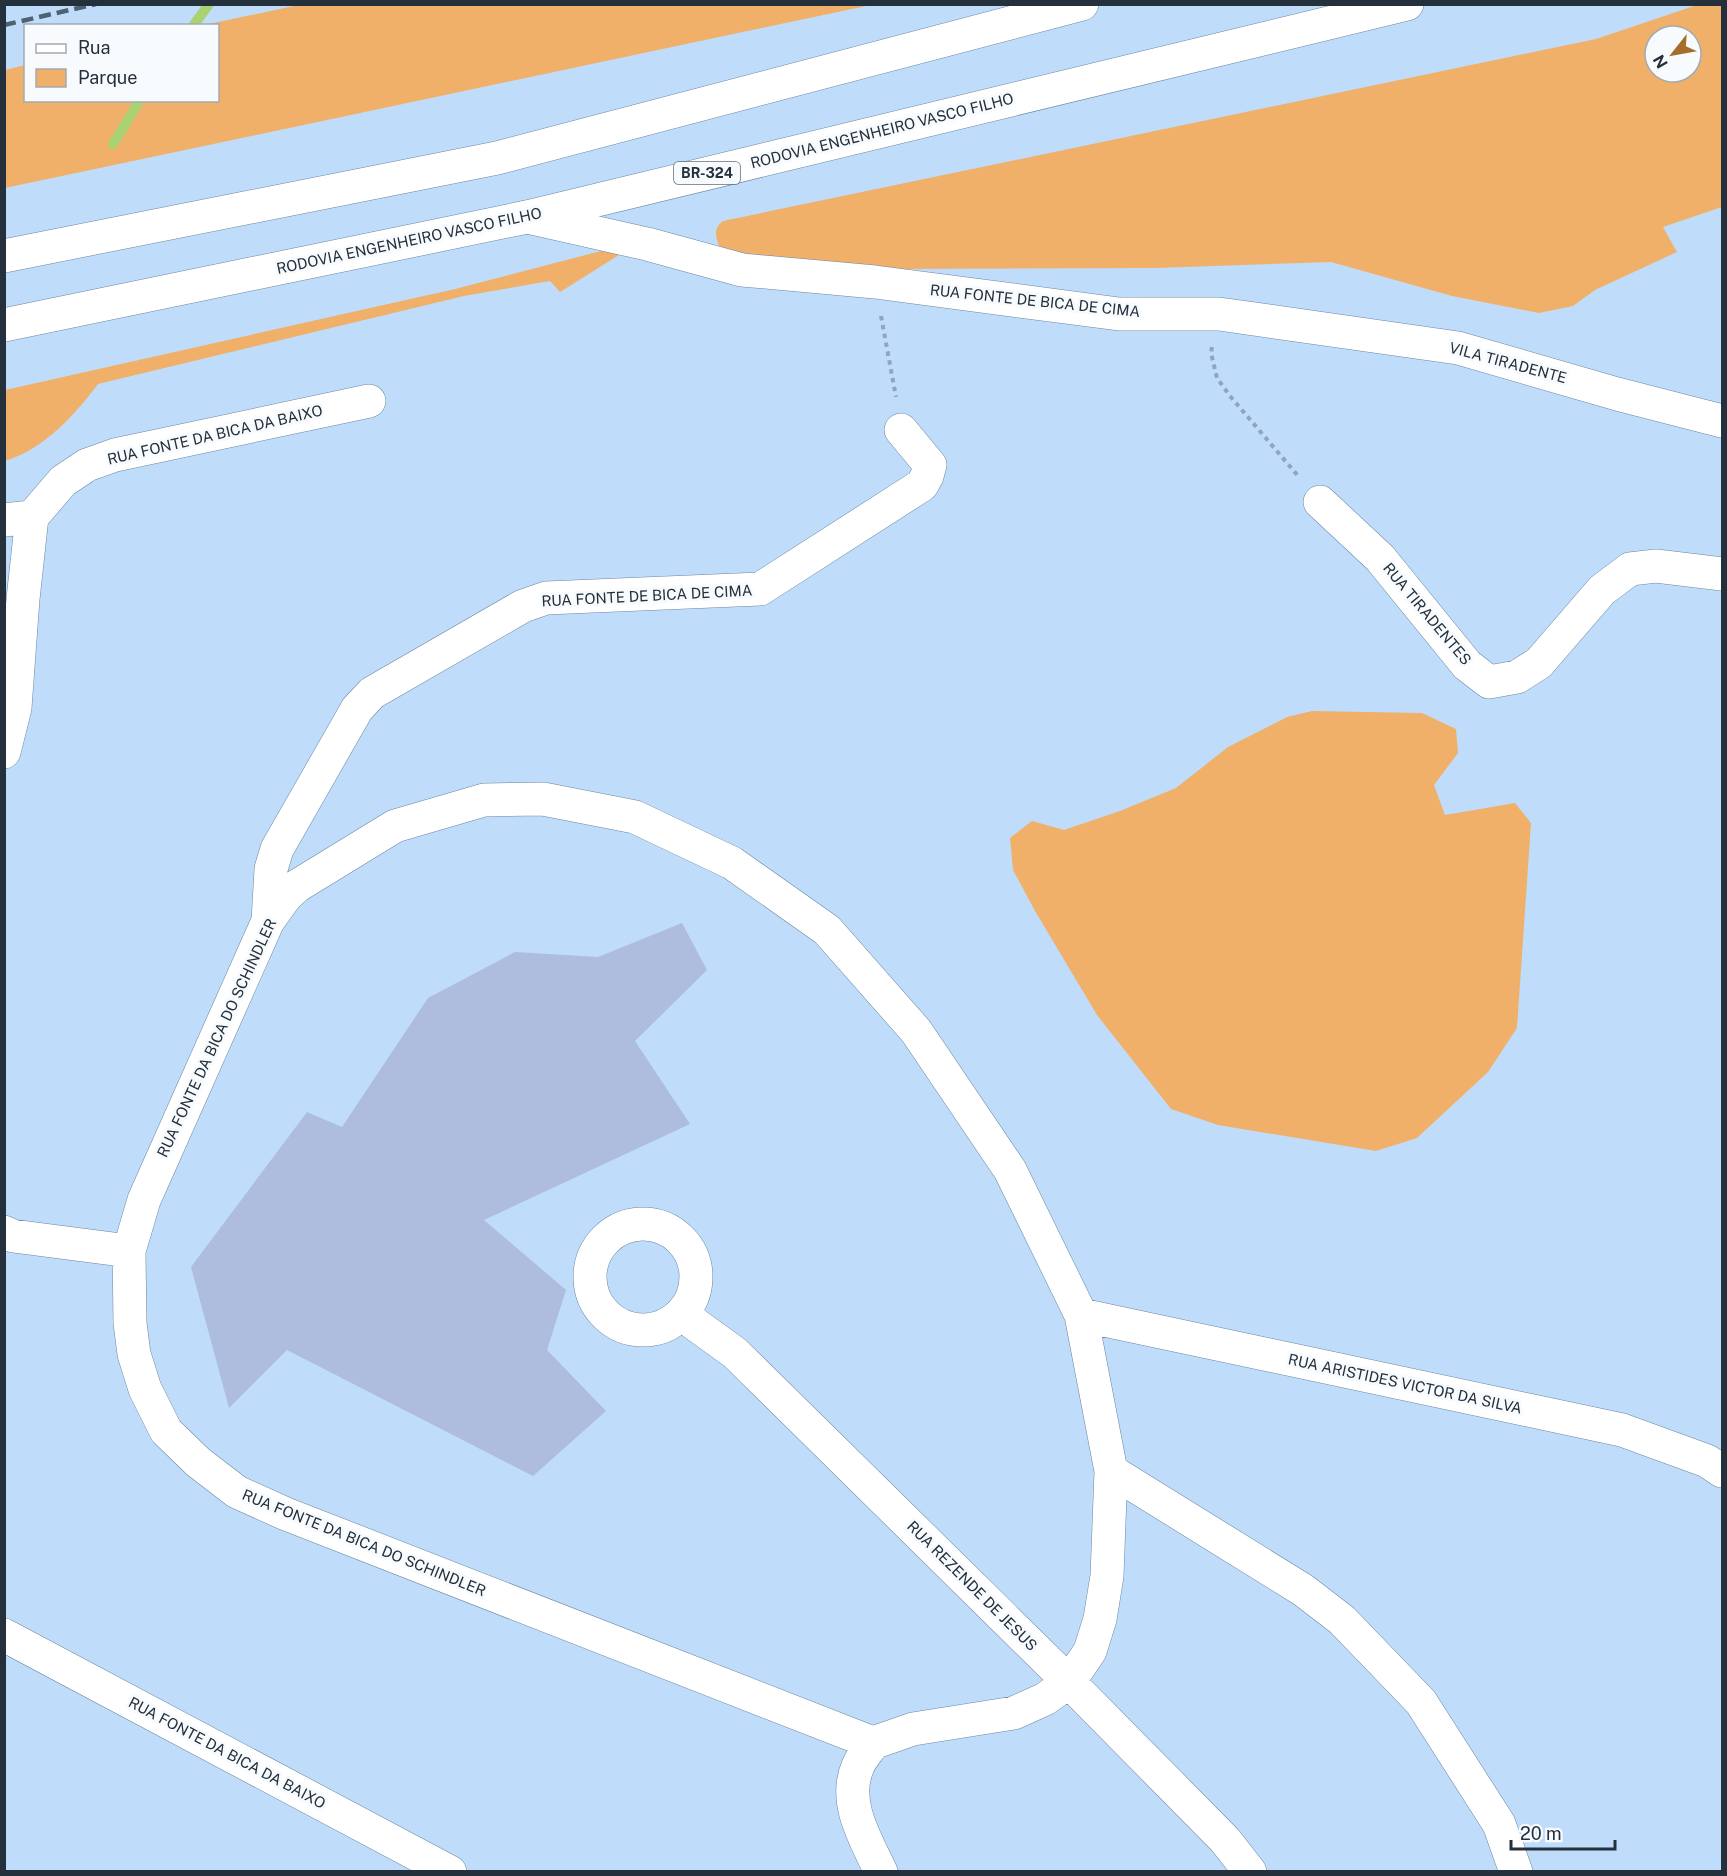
<svg xmlns="http://www.w3.org/2000/svg" width="1727" height="1876" font-family="'Public Sans',sans-serif">
  <style>
    .green { fill: #f0b069; fill-rule: evenodd }
    .lines { fill: none; stroke-linecap: round; stroke-linejoin: round }
    .stream { stroke: #aad272; stroke-width: 10 }
    .building { fill: #aebcde }
    .minor-casing { stroke: #6b86a1; stroke-width: 34 }
    .highway-casing { stroke: #6b86a1; stroke-width: 34 }
    .path { stroke: #8da6bd; stroke-width: 4; stroke-dasharray: 4.5 4.5; stroke-linecap: butt }
    .minor { stroke: #fff; stroke-width: 33 }
    .highway { stroke: #fff; stroke-width: 33 }
    .rail { stroke: #506171; stroke-width: 4.5; stroke-dasharray: 12 6; stroke-linecap: butt }
    .labels { text-anchor: middle; stroke-width: 6; stroke-linejoin: round; paint-order: stroke }
    .shield { fill: #f8fbfe; stroke: #646d76; stroke-width: 1.5 }
    .shield-label { font-size: 14px; font-weight: bold; fill: #24303b }
    .street-label { font-size: 15px; fill: #24303b; stroke: #f8fbfe }
  </style>
  <rect width="100%" height="100%" fill="#bfddfa"/>
  <path class="green" d="M299,5V4L871,5L5,188V70L25,65L26,100H218V26L204,25Z
    M1697,5H1722V207L1663,227L1677,252L1595,290L1573,306L1539,313L1452,296L1331,262L1156,268L889,269L793,264L721,250C716,239 712,229 723,221L1596,39ZM1655,36H1691V72H1655Z
    M624,245L627,250L560,292L550,281L464,296L98,384C74,416 44,449 5,461V390L455,289Z
    M1312,711L1422,713L1456,729L1458,753L1434,785L1445,815L1515,803L1531,823L1517,1028L1488,1072L1417,1138L1376,1151L1218,1125L1171,1109L1097,1015L1035,911L1013,870L1010,838L1032,821L1064,830L1120,811L1176,788L1228,747L1287,717Z"/>
  <g class="lines">
    <path class="stream" d="M193,26L209,4
      M113,144L140,100"/>
  </g>
  <path class="building" d="M682,923L707,970L635,1041L690,1124L484,1220L566,1290L547,1350L606,1411L533,1476L287,1350L229,1408L191,1267L307,1112L342,1127L428,998L515,952L598,957Z"/>
  <g class="lines">
    <g class="minor-casing">
      <path id="minor" d="M527,217L647,244L742,270L875,282L1119,314H1219L1458,348L1617,394L1722,421
        M1320,502L1380,558L1467,665L1489,682L1517,677L1539,663L1602,590L1630,569L1656,566L1722,574
        M4,520L32,517
        M4,752L15,708L23,599L32,517L63,481L87,465L115,455L369,401
        M543,799L635,817L732,863L827,930L916,1031L1010,1170L1081,1315L1111,1471L1107,1576L1100,1619L1090,1651L1069,1682L1045,1699L1014,1713L913,1729L873,1743L286,1514L237,1492L198,1462L166,1431L145,1389L134,1354L130,1323L129,1251L144,1200L268,921L286,896L297,886L395,826L484,800Z
        M268,921L271,869L277,849L357,709L372,693L523,606L546,598L760,589L922,485L927,476L930,465L901,430
        M590 1277a53 53 0 1 1 106 0a53 53 0 1 1-106 0Z
        M4,1232L13,1236L129,1251
        M681,1314L735,1353L1069,1682L1225,1840L1250,1872
        M1081,1315L1622,1430L1707,1461L1722,1471
        M1111,1471L1303,1590L1342,1620L1421,1702L1499,1824L1516,1872
        M4,1635L450,1872
        M873,1743C869,1750 861,1758 858,1766C842,1802 866,1840 881,1872"/>
    </g>
    <g class="highway-casing">
      <path id="highway" d="M4,256L497,158L1082,4
        M4,325L527,217L1407,4"/>
    </g>
    <path class="path" d="M881,316L896,397
      M1212,347L1211,353L1217,378L1230,396L1299,477"/>
    <use href="#minor" class="minor"/>
    <use href="#highway" class="highway"/>
    <path class="rail" d="M4,25L96,4"/>
  </g>
  <g class="labels">
    <rect class="shield" x="674" y="162" width="66" height="22" rx="4.5"/>
    <g class="shield-label">
      <text x="707" y="178">BR-324</text>
    </g>
    <g class="street-label">
      <text transform="translate(882 131) rotate(-14)" y="5">RODOVIA ENGENHEIRO VASCO FILHO</text>
      <text transform="translate(409 241) rotate(-12)" y="5">RODOVIA ENGENHEIRO VASCO FILHO</text>
      <text transform="translate(1035 301) rotate(6)" y="5">RUA FONTE DE BICA DE CIMA</text>
      <text transform="translate(1508 363) rotate(15)" y="5">VILA TIRADENTE</text>
      <text transform="translate(215 435) rotate(-13)" y="5">RUA FONTE DA BICA DA BAIXO</text>
      <text transform="translate(647 596) rotate(-3)" y="5">RUA FONTE DE BICA DE CIMA</text>
      <text transform="translate(1427 614) rotate(50)" y="5">RUA TIRADENTES</text>
      <text transform="translate(217 1038) rotate(-65)" y="5">RUA FONTE DA BICA DO SCHINDLER</text>
      <text transform="translate(1405 1384) rotate(12)" y="5">RUA ARISTIDES VICTOR DA SILVA</text>
      <text transform="translate(364 1543) rotate(22)" y="5">RUA FONTE DA BICA DO SCHINDLER</text>
      <text transform="translate(972 1586) rotate(45)" y="5">RUA REZENDE DE JESUS</text>
      <text transform="translate(227 1753) rotate(28)" y="5">RUA FONTE DA BICA DA BAIXO</text>
    </g>
  </g>
  <rect width="1727" height="1876" fill="none" stroke="#24303b" stroke-width="12"/>
  <rect x="24" y="24" width="195" height="78" fill="#f8fbfe" stroke="#a3aab0" stroke-width="1.5"/>
  <rect x="36" y="44" width="30" height="9" fill="#ffffff" stroke="#a3aab0" stroke-width="1.5"/>
  <text x="78" y="54" font-size="18" fill="#24303b">Rua</text>
  <rect x="36" y="69" width="30" height="18" fill="#f0b069" stroke="#a3aab0" stroke-width="1.5"/>
  <text x="78" y="84" font-size="18" fill="#24303b">Parque</text>
  <g transform="translate(1673 54) rotate(239)"><circle r="28" fill="#f8fbfe" stroke="#a3aab0" stroke-width="1.5"/>
  <path d="M0-4.5L10 22L0 15L-10 22Z" fill="#a46d29"/>
  <text y="-9" font-size="16" font-weight="bold" text-anchor="middle" fill="#24303b">N</text>
  </g>
  <path d="M1511 1840v9h104v-9" fill="none" stroke="#24303b" stroke-width="3"/>
  <text x="1520" y="1840" font-size="18" fill="#24303b" stroke="#f8fbfe" stroke-width="4.5" paint-order="stroke">20 m</text>
</svg>
